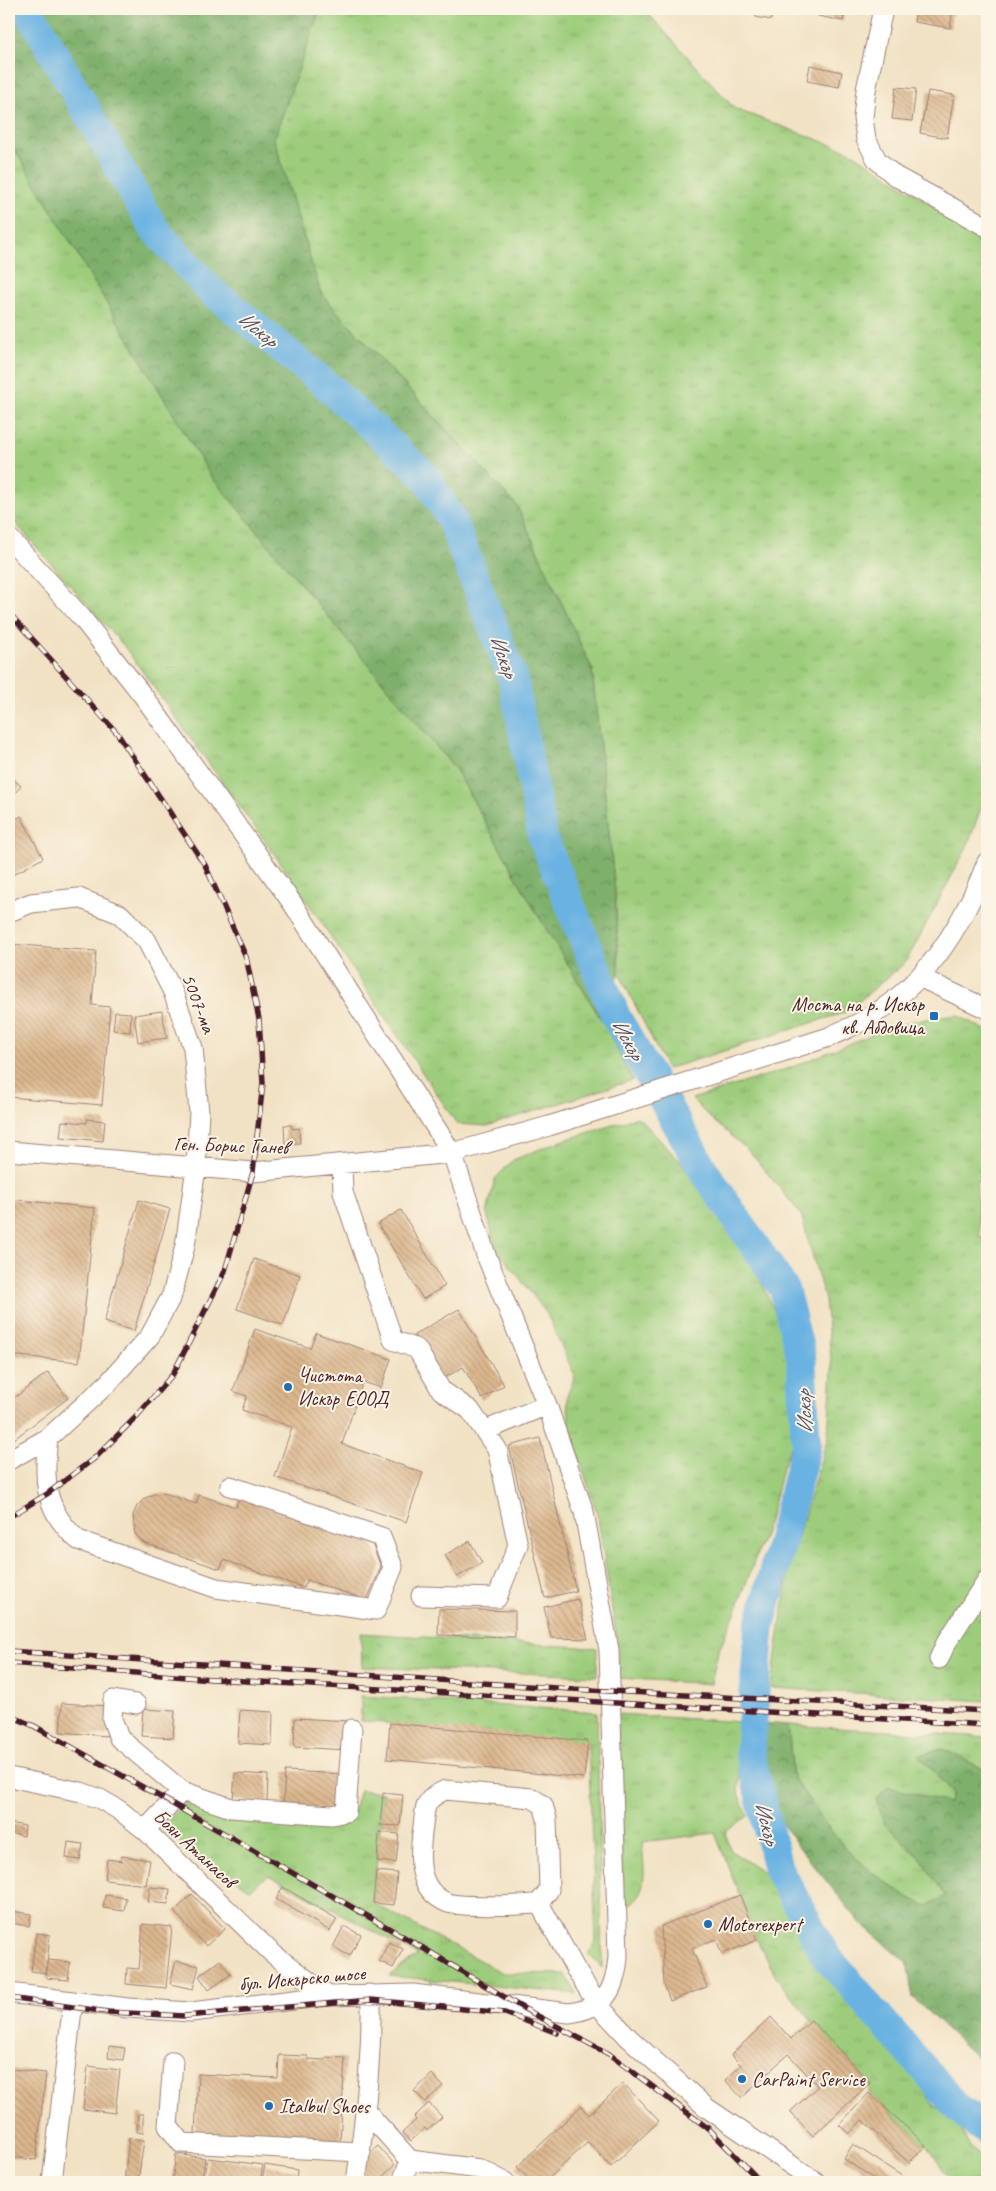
<svg xmlns="http://www.w3.org/2000/svg" width="996" height="2191" font-family="Caveat,sans-serif">
  <style>
    .grass { fill: url(#grass-tufts); stroke: #747654 }
    .forest { fill: url(#forest-crowns); stroke: #64684c }
    .lines { fill: none; stroke-linecap: round; stroke-linejoin: round }
    .stream { stroke: #6bb2e2; stroke-width: 5 }
    .river { stroke: #6bb2e2; stroke-width: 30 }
    .building { fill: url(#building-back-hatch) }
    .minor-casing { stroke: #9e8078; stroke-width: 21 }
    .minor { stroke: #fff; stroke-width: 19 }
    .rail-casing { stroke: #4a1f2b; stroke-width: 5.5 }
    .rail { stroke: #fcf5e5; stroke-width: 4; stroke-dasharray: 11; stroke-linecap: butt }
    .poi-dot { fill: #1f6fb2; stroke: #fcf5e5; stroke-width: 2 }
    .labels { text-anchor: middle; stroke-width: 4; stroke-linejoin: round; paint-order: stroke }
    .street-label { font-size: 20px; fill: #4a1f2b; stroke: #fcf5e5 }
    .poi-label { font-size: 20px; fill: #4a1f2b; stroke: #fcf5e5; text-anchor: start }
    .water-label { font-size: 21px; font-style: italic; fill: #56526b; stroke: #fcf5e5 }
  </style>
  <defs>
    <pattern id="grass-tufts" width="24" height="20" patternUnits="userSpaceOnUse" patternTransform="scale(1.25)"><rect width="24" height="20" fill="#9dcd7c"/><path d="M3 7l-1-3M5 7V3M7 7l1-3M15 17l-1-3M17 17v-4M19 17l1-3" fill="none" stroke="#89b06b"/></pattern>
    <pattern id="forest-crowns" width="20" height="18" patternUnits="userSpaceOnUse" patternTransform="scale(1.25)"><rect width="20" height="18" fill="#7eb06c"/><path d="M2 6a3 3 0 1 1 6 0M12 15a3 3 0 1 1 6 0" fill="none" stroke="#698f59"/></pattern>
    <pattern id="building-back-hatch" width="6" height="6" patternUnits="userSpaceOnUse" patternTransform="scale(1.25)"><rect width="6" height="6" fill="#dcb88e"/><path d="M-1 5l2 2M0 0l6 6M5-1l2 2" fill="none" stroke="#b49574"/></pattern>
  </defs>
  <rect width="100%" height="100%" fill="#fcf5e5"/>
  <filter id="ink" filterUnits="userSpaceOnUse"><feTurbulence type="fractalNoise" baseFrequency=".02" numOctaves="2"/><feDisplacementMap in="SourceGraphic" scale="10" xChannelSelector="R" yChannelSelector="G"/><feConvolveMatrix kernelMatrix="1 2 1 2 8 2 1 2 1" color-interpolation-filters="sRGB"/></filter>
  <filter id="wash" filterUnits="userSpaceOnUse"><feTurbulence type="fractalNoise" baseFrequency=".0096" numOctaves="4" result="noise"/><feDisplacementMap in="SourceGraphic" scale="20" xChannelSelector="R" yChannelSelector="G"/><feGaussianBlur stdDeviation="1.12" result="paint"/><feColorMatrix in="noise" values="0 0 0 0 0 0 0 0 0 0 0 0 0 0 0 0 0 1.4 0 .05"/><feComposite in="paint" operator="in"/></filter>
  <g filter="url(#wash)">
    <rect width="100%" height="100%" fill="#f1e2c4"/>
    <path class="grass" d="M320,9H644L735,109L851,152L987,241V790L968,845L906,962L846,1012L667,1069L619,973L615,891L592,669L517,506L321,294L274,139Z
      M9,140L210,475L456,770L536,912L602,1021L633,1080L487,1126L457,1124L290,876L124,646L9,516Z
      M957,1015L987,1031V1179L976,1181L980,1238H987V1701L771,1688L789,1567L828,1436L832,1369L825,1300L801,1214L749,1151L708,1116L692,1099L790,1068L875,1033L918,1020Z
      M638,1117L680,1161L753,1264L788,1340L793,1441L782,1469L769,1521L736,1611L718,1651L711,1684L619,1678L618,1648L598,1517L570,1428L567,1396L575,1376L547,1314L495,1246L487,1213L495,1179L513,1160L555,1143Z
      M361,1633L597,1648V1676L362,1667Z
      M361,1696L597,1712L602,1968L589,1955L596,1940L588,1742L361,1721Z
      M617,1714L741,1722L744,1737L738,1793L748,1816L725,1832L731,1851L765,1873L811,1950L911,2070L934,2106L954,2115L970,2147L987,2160V2182H952L926,2145L869,2093L870,2083L811,2020L777,1978L757,1940L715,1833L642,1842C643,1863 650,1892 630,1904L623,1896Z
      M788,1725L987,1737V1771L943,1749L919,1755L953,1793L949,1803L888,1787L905,1845L919,1856L946,1896L928,1906L905,1896L873,1873L847,1850L831,1831L793,1778Z
      M360,1790L383,1793L373,1903L503,1973L565,1974L577,1994L389,1976L418,1955L268,1875L250,1890L222,1869L216,1874L163,1827L183,1802L232,1819L265,1818L332,1825L352,1816Z"/>
    <path class="forest" d="M9,9H320L274,139L321,294L517,506L592,669L615,891L619,973L602,1021L536,912L456,770L210,475L9,140Z
      M765,1723L788,1725L793,1778L831,1831L847,1850L873,1873L905,1896L928,1906L945,1896L919,1856L884,1823L876,1799L888,1787L949,1803L953,1793L919,1755L943,1749L987,1771V2067L913,1998L907,1962L862,1925L802,1851L776,1815L765,1782Z"/>
    <g class="lines">
      <path class="stream" d="M964,2113L973,2132L987,2150"/>
      <path class="river" d="M28,9L155,230L208,288L324,383L425,476L451,518L513,679L543,838L616,1017L704,1171L784,1289L801,1356L806,1446L759,1630L750,1754L778,1869L826,1956L957,2107L978,2125L987,2128"/>
    </g>
    <g id="blocks">
      <path class="building" d="M757,9H773L771,20L756,17Z
        M819,9H864L863,14L845,10L843,21L818,16Z
        M916,9H953L950,28L914,22Z
        M810,65L842,72L839,87L807,81Z
        M896,87L916,89L912,121L892,119Z
        M928,91L954,95L947,138L920,133Z
        M9,776L21,786L9,800Z
        M21,816L43,858L9,877V823Z
        M9,944L96,951L92,1005L110,1007L102,1105L9,1097Z
        M162,1011L167,1038L138,1042L134,1015Z
        M115,1012L131,1013L130,1032L113,1030Z
        M87,1119L105,1121L103,1141L60,1137L62,1121L87,1123Z
        M284,1125H291L292,1129L299,1128L300,1143L285,1144Z
        M9,1199L95,1208L79,1362L9,1355Z
        M139,1200L170,1209L134,1331L104,1322Z
        M401,1210L445,1286L423,1299L378,1224Z
        M254,1259L300,1275L283,1325L237,1309Z
        M459,1309L504,1385L482,1399L463,1367L441,1380L414,1335Z
        M255,1329L310,1348L316,1333L391,1359L381,1388L363,1382L342,1444L423,1473L406,1522L275,1477L292,1427L242,1410L247,1396L233,1391Z
        M48,1372L68,1398L9,1443V1402Z
        M540,1438L576,1591L545,1598L509,1446Z
        M164,1493L196,1504L199,1495L236,1507L239,1498L372,1543L381,1567L367,1600L307,1580L304,1588L224,1560L220,1569L144,1543L135,1534L133,1515L137,1506L145,1498L154,1494Z
        M470,1541L482,1563L457,1577L445,1555Z
        M578,1599L588,1639L551,1638L544,1607Z
        M439,1609L515,1611V1637L438,1635Z
        M62,1703L109,1706L107,1736L60,1732Z
        M143,1709L175,1711L173,1738L141,1736Z
        M240,1710L273,1712L272,1745L238,1743Z
        M295,1718L349,1721L347,1750L294,1747Z
        M390,1723L588,1741L584,1778L387,1759Z
        M285,1771L343,1774L341,1810L283,1807Z
        M235,1773L268,1775L267,1802L233,1800Z
        M383,1793L403,1795L400,1826L380,1825Z
        M9,1823L25,1826L24,1836L9,1833Z
        M379,1832L399,1834L396,1863L377,1861Z
        M68,1842L83,1844L80,1860L66,1858Z
        M122,1856L150,1860L146,1885L105,1880L107,1859L121,1861Z
        M376,1871L397,1873L394,1905L373,1903Z
        M150,1887L170,1889L168,1904L148,1902Z
        M283,1887L337,1919L330,1931L276,1899Z
        M192,1894L225,1929L206,1946L174,1912Z
        M105,1895L126,1898L124,1911L103,1908Z
        M740,1895L757,1940L722,1954L716,1939L692,1948L707,1987L670,2001L664,1985L661,1926Z
        M12,1911L31,1914L29,1926L10,1923Z
        M143,1924L172,1927L166,1988L126,1984L127,1968L139,1969Z
        M344,1926L361,1935L350,1956L333,1947Z
        M36,1933L50,1935L46,1973L31,1971Z
        M389,1942L403,1949L393,1968L379,1961Z
        M48,1960L70,1962L68,1980L46,1978Z
        M220,1960L231,1974L209,1990L199,1976Z
        M176,1961L199,1966L193,1989L170,1984Z
        M771,2017L791,2039L811,2020L870,2083L813,2136L790,2112L818,2086L788,2054L742,2098L725,2080L741,2065L731,2055Z
        M109,2046L125,2048L123,2060L108,2058Z
        M279,2055L308,2056V2059L325,2060L326,2057L345,2058L340,2142L195,2134L198,2074L278,2078Z
        M88,2066L120,2070L115,2113L83,2109Z
        M9,2069L46,2073L36,2160L9,2157Z
        M432,2074L443,2086L425,2102L414,2091Z
        M623,2083L659,2121L611,2167L588,2142L545,2182H532L517,2167L581,2106L589,2115Z
        M869,2093L926,2145L909,2163L862,2120L849,2134L839,2125Z
        M429,2103L442,2117L427,2131L425,2128L411,2141L402,2133L416,2120L414,2117Z
        M138,2114H143V2133L137,2132Z
        M129,2138L144,2140L138,2182H124Z
        M853,2144L911,2182H879L844,2159Z
        M378,2146L395,2165L381,2178L380,2182H362L363,2159Z
        M176,2154L205,2158L202,2182H172Z
        M208,2158L263,2165L260,2182H204Z
        M265,2165L297,2170L296,2182H262Z"/>
    </g>
  </g>
  <g filter="url(#ink)">
    <use href="#blocks" fill-opacity="0" stroke="#9e8078" stroke-width="1"/>
    <g class="lines">
      <g class="minor-casing">
        <path id="minor" d="M883,9L866,90L863,118L866,139L877,160L895,176L987,227
          M9,538L82,618L147,701L293,904L452,1153L486,1255L547,1405L584,1512L609,1650L618,1957C615,1992 605,2008 569,2013L413,1994L328,1996L191,2012L128,2008L9,1993
          M9,912L31,903L79,898L120,914L147,941L173,992L193,1048L199,1112L196,1167L185,1246L172,1295L150,1336L108,1383L48,1438L9,1460
          M919,977L987,1009
          M9,1151L253,1172L452,1153L549,1126L829,1037C840,1031 853,1027 864,1020C925,987 963,925 987,862
          M342,1165L343,1192L393,1340L417,1349L441,1390L470,1410L497,1449L518,1545L497,1598L421,1596
          M484,1431L547,1405
          M48,1438C43,1480 44,1510 78,1540L216,1588L376,1610L393,1567L381,1537L230,1486
          M939,1659L945,1645L987,1580
          M136,1704L113,1700L112,1719L119,1738L182,1791L231,1808L332,1815L346,1812L352,1729
          M9,1777L81,1792L100,1799L119,1810L145,1830L272,1953L328,1996
          M445,1790L532,1798L543,1805L547,1819L549,1890L539,1903C525,1906 461,1907 448,1903C415,1890 419,1854 423,1826C424,1820 424,1810 427,1804C431,1796 438,1794 445,1790Z
          M145,1830L182,1791
          M539,1903L576,1970L598,2005L629,2038L707,2108L816,2182
          M173,2061L168,2126L181,2143L361,2152
          M366,2111L410,2160L480,2169L505,2182
          M52,2182L73,2001
          M356,2182C365,2121 372,2061 371,2000L369,1994
          M402,2182L410,2160"/>
      </g>
      <use href="#minor" class="minor"/>
      <g class="rail-casing">
        <path id="rail" d="M9,613L117,733L205,865L246,957L259,1019L263,1083L253,1172L225,1271L173,1374L137,1416L96,1457L47,1494L9,1517
          M9,1651L571,1689L987,1711
          M9,1663L212,1679L987,1725
          M9,1715L34,1726L171,1803L423,1948L521,2007L609,2054L709,2129L761,2182
          M9,1998L108,2012L185,2016L371,2000L505,2013L557,2033"/>
      </g>
      <use href="#rail" class="rail"/>
    </g>
  </g>
  <g class="poi-dot">
    <rect x="929" y="1011" width="10" height="10" rx="2.5"/>
    <circle cx="288" cy="1387" r="5"/>
    <circle cx="708" cy="1924" r="5"/>
    <circle cx="742" cy="2079" r="5"/>
    <circle cx="269" cy="2106" r="5"/>
  </g>
  <g class="labels">
    <g class="street-label">
      <text transform="translate(199 1003) rotate(69)" y="7">5007-ма</text>
      <text transform="translate(231 1145) rotate(2)" y="7">Ген. Борис Ганев</text>
      <text transform="translate(195 1848) rotate(43)" y="7">Боян Атанасов</text>
      <text transform="translate(302 1978) rotate(-5)" y="7">бул. Искърско шосе</text>
    </g>
    <g class="poi-label">
      <text x="924" y="1011" text-anchor="end">Моста на р. Искър<tspan x="924" dy="23">кв. Абдовица</tspan></text>
      <text x="298" y="1382">Чистота<tspan x="298" dy="23">Искър ЕООД</tspan></text>
      <text x="718" y="1931">Motorexpert</text>
      <text x="752" y="2086">CarPaint Service</text>
      <text x="279" y="2113">Italbul Shoes</text>
    </g>
    <g class="water-label">
      <text transform="translate(258 329) rotate(39)" y="7">Искър</text>
      <text transform="translate(504 656) rotate(70)" y="7">Искър</text>
      <text transform="translate(628 1039) rotate(61)" y="7">Искър</text>
      <text transform="translate(804 1412) rotate(-93)" y="7">Искър</text>
      <text transform="translate(767 1823) rotate(76)" y="7">Искър</text>
    </g>
  </g>
  <rect width="996" height="2191" fill="none" stroke="#fcf5e5" stroke-width="30"/>
</svg>
